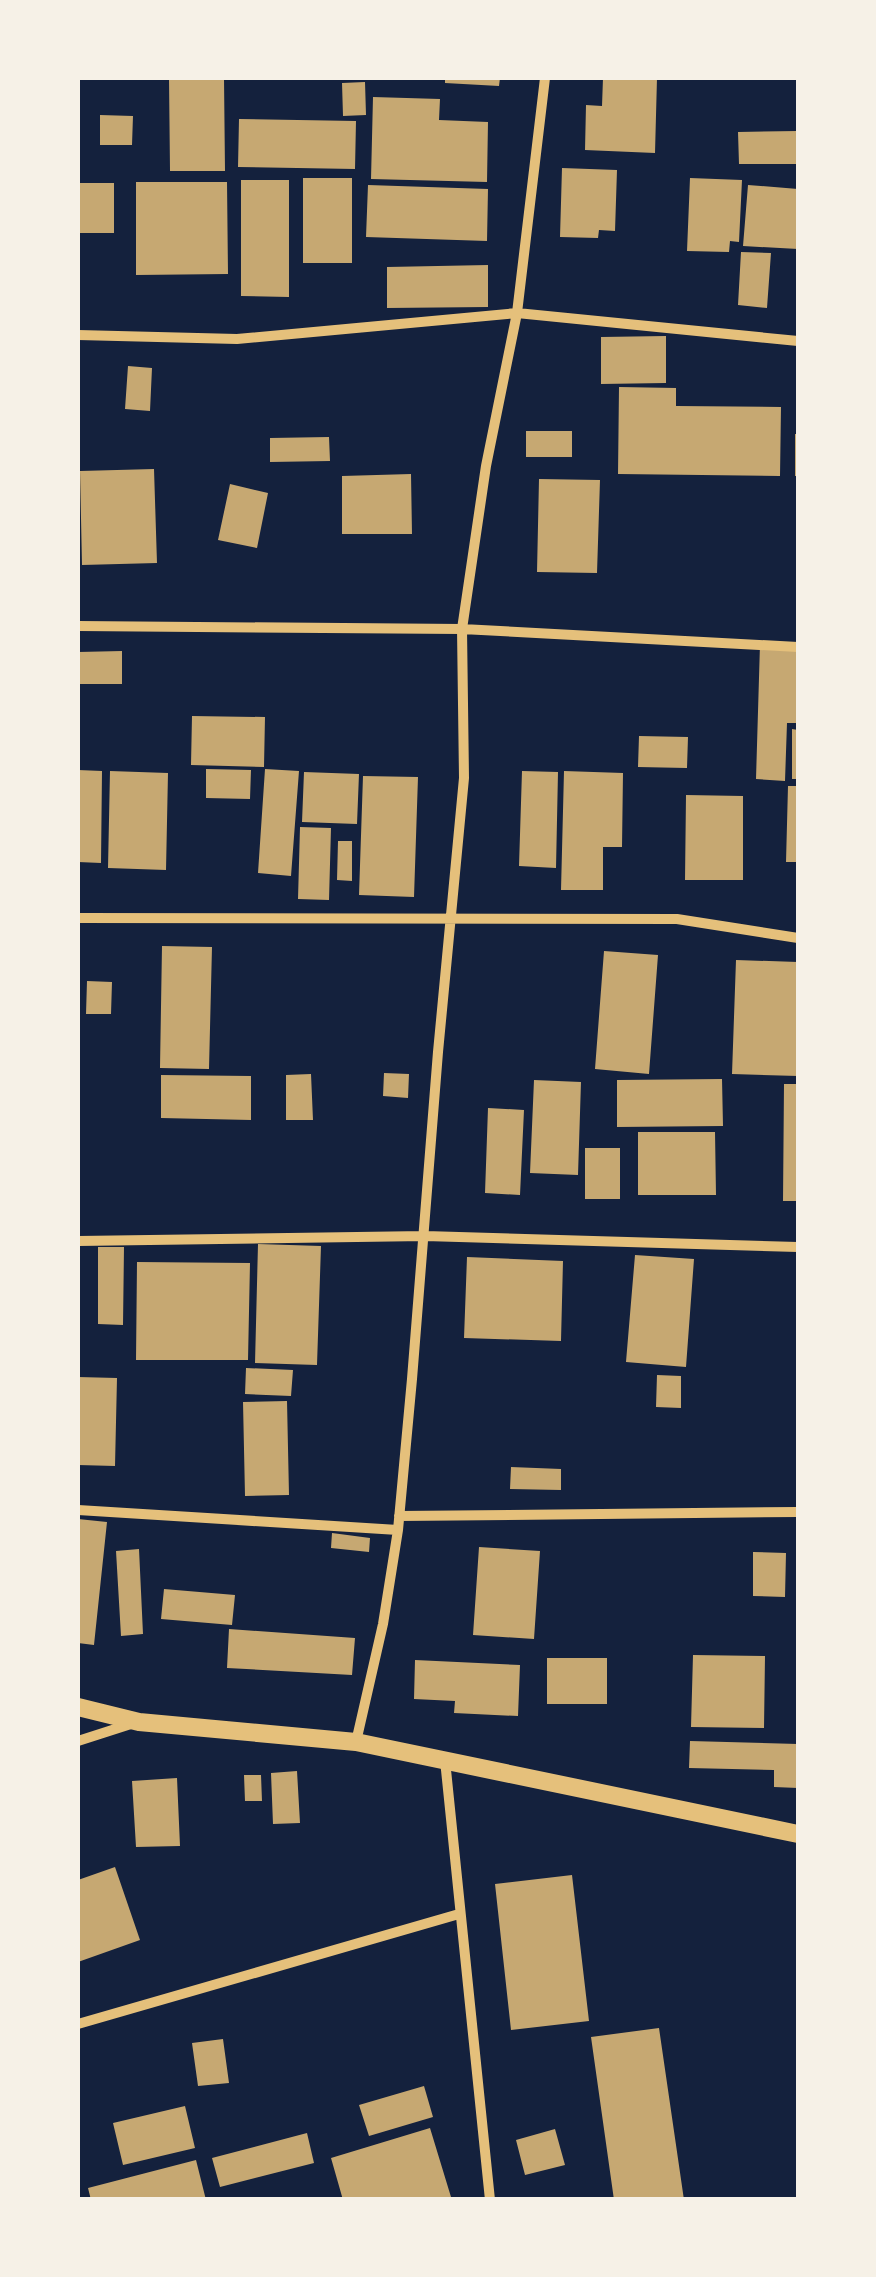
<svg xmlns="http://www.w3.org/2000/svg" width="876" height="2277" font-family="Montserrat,sans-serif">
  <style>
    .building { fill: #c6a872 }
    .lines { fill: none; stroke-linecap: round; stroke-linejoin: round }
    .minor { stroke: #e5c07b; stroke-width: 10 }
    .tertiary { stroke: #e5c07b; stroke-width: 18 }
  </style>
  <rect width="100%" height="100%" fill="#14213d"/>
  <path class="building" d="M169,78H224L225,171H170Z
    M445,78H500L499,86L445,83Z
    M603,78H657L655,153L585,150L586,105L602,106Z
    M365,82L366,115L343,116L342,83Z
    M373,97L440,99L439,120L488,122L487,182L371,179Z
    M100,115L133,116L132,145H100Z
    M239,119L356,121L355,169L238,167Z
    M798,131V164H739L738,132Z
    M562,168L617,170L615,231L599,230L598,238L560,237Z
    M303,178H352V263H303Z
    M690,178L742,180L739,242L730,241L729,252L687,251Z
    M241,180H289V297L241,296Z
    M136,182H227L228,274L136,275Z
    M78,183H114V233H78Z
    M368,185L488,189L487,241L366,237Z
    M748,185L798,189V249L743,246Z
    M741,252L771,253L767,308L738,305Z
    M488,265V307L387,308V267Z
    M666,336V383L601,384V337Z
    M128,366L152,368L150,411L125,409Z
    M619,387L676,388V406L781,407L780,476L618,474Z
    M526,431H572V457H526Z
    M795,434H798V476H795Z
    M329,437L330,461L270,462V438Z
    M154,469L157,563L82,565L80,471Z
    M411,474L412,534H342V476Z
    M539,479L600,480L597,573L537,572Z
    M230,484L268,493L257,548L218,540Z
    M760,644L798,645V723H787L785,781L756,779Z
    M122,651V684H78V652Z
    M192,716L265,717L264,767L191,765Z
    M792,729L798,730V779H792Z
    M639,736L688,737L687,768L638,767Z
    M206,769L251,770L250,799L206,798Z
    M265,769L299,771L291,876L258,873Z
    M78,770L102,771L101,863L78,862Z
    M110,771L168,773L166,870L108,868Z
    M522,771L558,772L556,868L519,866Z
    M564,771L623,773L622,847H603V890H561Z
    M304,772L359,774L357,824L302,822Z
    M363,776L418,777L414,897L359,895Z
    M788,786H798V862H786Z
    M686,795L743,796V880H685Z
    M300,827L331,828L329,900L298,899Z
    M338,841H352V881L337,880Z
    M162,946L212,947L209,1069L160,1068Z
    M604,951L658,955L649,1074L595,1069Z
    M736,960L798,962V1076L732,1074Z
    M87,981L112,982L111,1014H86Z
    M384,1073L409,1074L408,1098L383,1096Z
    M311,1074L313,1120H286V1075Z
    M161,1075L251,1076V1120L161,1118Z
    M722,1079L723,1126L617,1127V1080Z
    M534,1080L581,1082L578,1175L530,1173Z
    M784,1084H798V1201H783Z
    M488,1108L524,1110L520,1195L485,1193Z
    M638,1132H715L716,1195H638Z
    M585,1148H620V1199H585Z
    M258,1244L321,1246L317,1365L255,1363Z
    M98,1247H124L123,1325L98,1324Z
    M635,1255L694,1259L686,1367L626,1362Z
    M467,1257L563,1261L561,1341L464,1338Z
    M137,1262L250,1263L248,1360H136Z
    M246,1368L293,1370L291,1396L245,1394Z
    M657,1375L681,1376V1408L656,1407Z
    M78,1377L117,1378L115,1466L78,1465Z
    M287,1401L289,1495L245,1496L243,1402Z
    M511,1467L561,1469V1490L510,1489Z
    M78,1519L107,1522L94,1645L78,1643Z
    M332,1533L370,1538L369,1552L331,1548Z
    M479,1547L540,1551L534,1639L473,1635Z
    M139,1549L143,1634L121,1636L116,1551Z
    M753,1552L786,1553L785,1597L753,1596Z
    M164,1589L235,1595L232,1625L161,1619Z
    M229,1629L355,1638L352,1675L227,1668Z
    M693,1655L765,1656L764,1728L691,1727Z
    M547,1658H607V1704H547Z
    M415,1660L520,1665L518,1716L454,1713L455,1701L414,1699Z
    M690,1741L798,1744V1788L774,1787V1770L689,1768Z
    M297,1771L300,1823L273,1824L271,1773Z
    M244,1775H261L262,1801H245Z
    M177,1778L180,1846L136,1847L132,1781Z
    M115,1867L140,1940L78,1962V1880Z
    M572,1875L589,2021L511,2030L495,1884Z
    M659,2028L684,2200H614L591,2037Z
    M223,2039L229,2083L198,2086L192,2043Z
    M424,2086L433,2117L369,2136L359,2105Z
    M185,2106L195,2148L123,2165L113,2123Z
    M430,2128L451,2197L343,2200L331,2158Z
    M555,2129L565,2165L525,2175L516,2140Z
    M307,2133L314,2163L220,2187L212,2158Z
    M196,2160L206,2200H91L88,2188Z"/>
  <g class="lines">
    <path class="minor" d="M78,335L237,339L517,313L798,341
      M78,626L462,629L798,647
      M78,918L677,919L798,938
      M78,1241L425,1236L798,1247
      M78,1510L398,1530
      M399,1516L798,1512
      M78,1741L134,1723
      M356,1742L383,1624L398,1530L412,1379L438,1052L464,778L462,629L486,466L517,313L545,78
      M445,1760L490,2200
      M78,2024L459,1914"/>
    <path class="tertiary" d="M78,1707L139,1722L356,1742L798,1834"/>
  </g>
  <rect width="876" height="2277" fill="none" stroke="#f6f1e7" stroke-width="160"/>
</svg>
